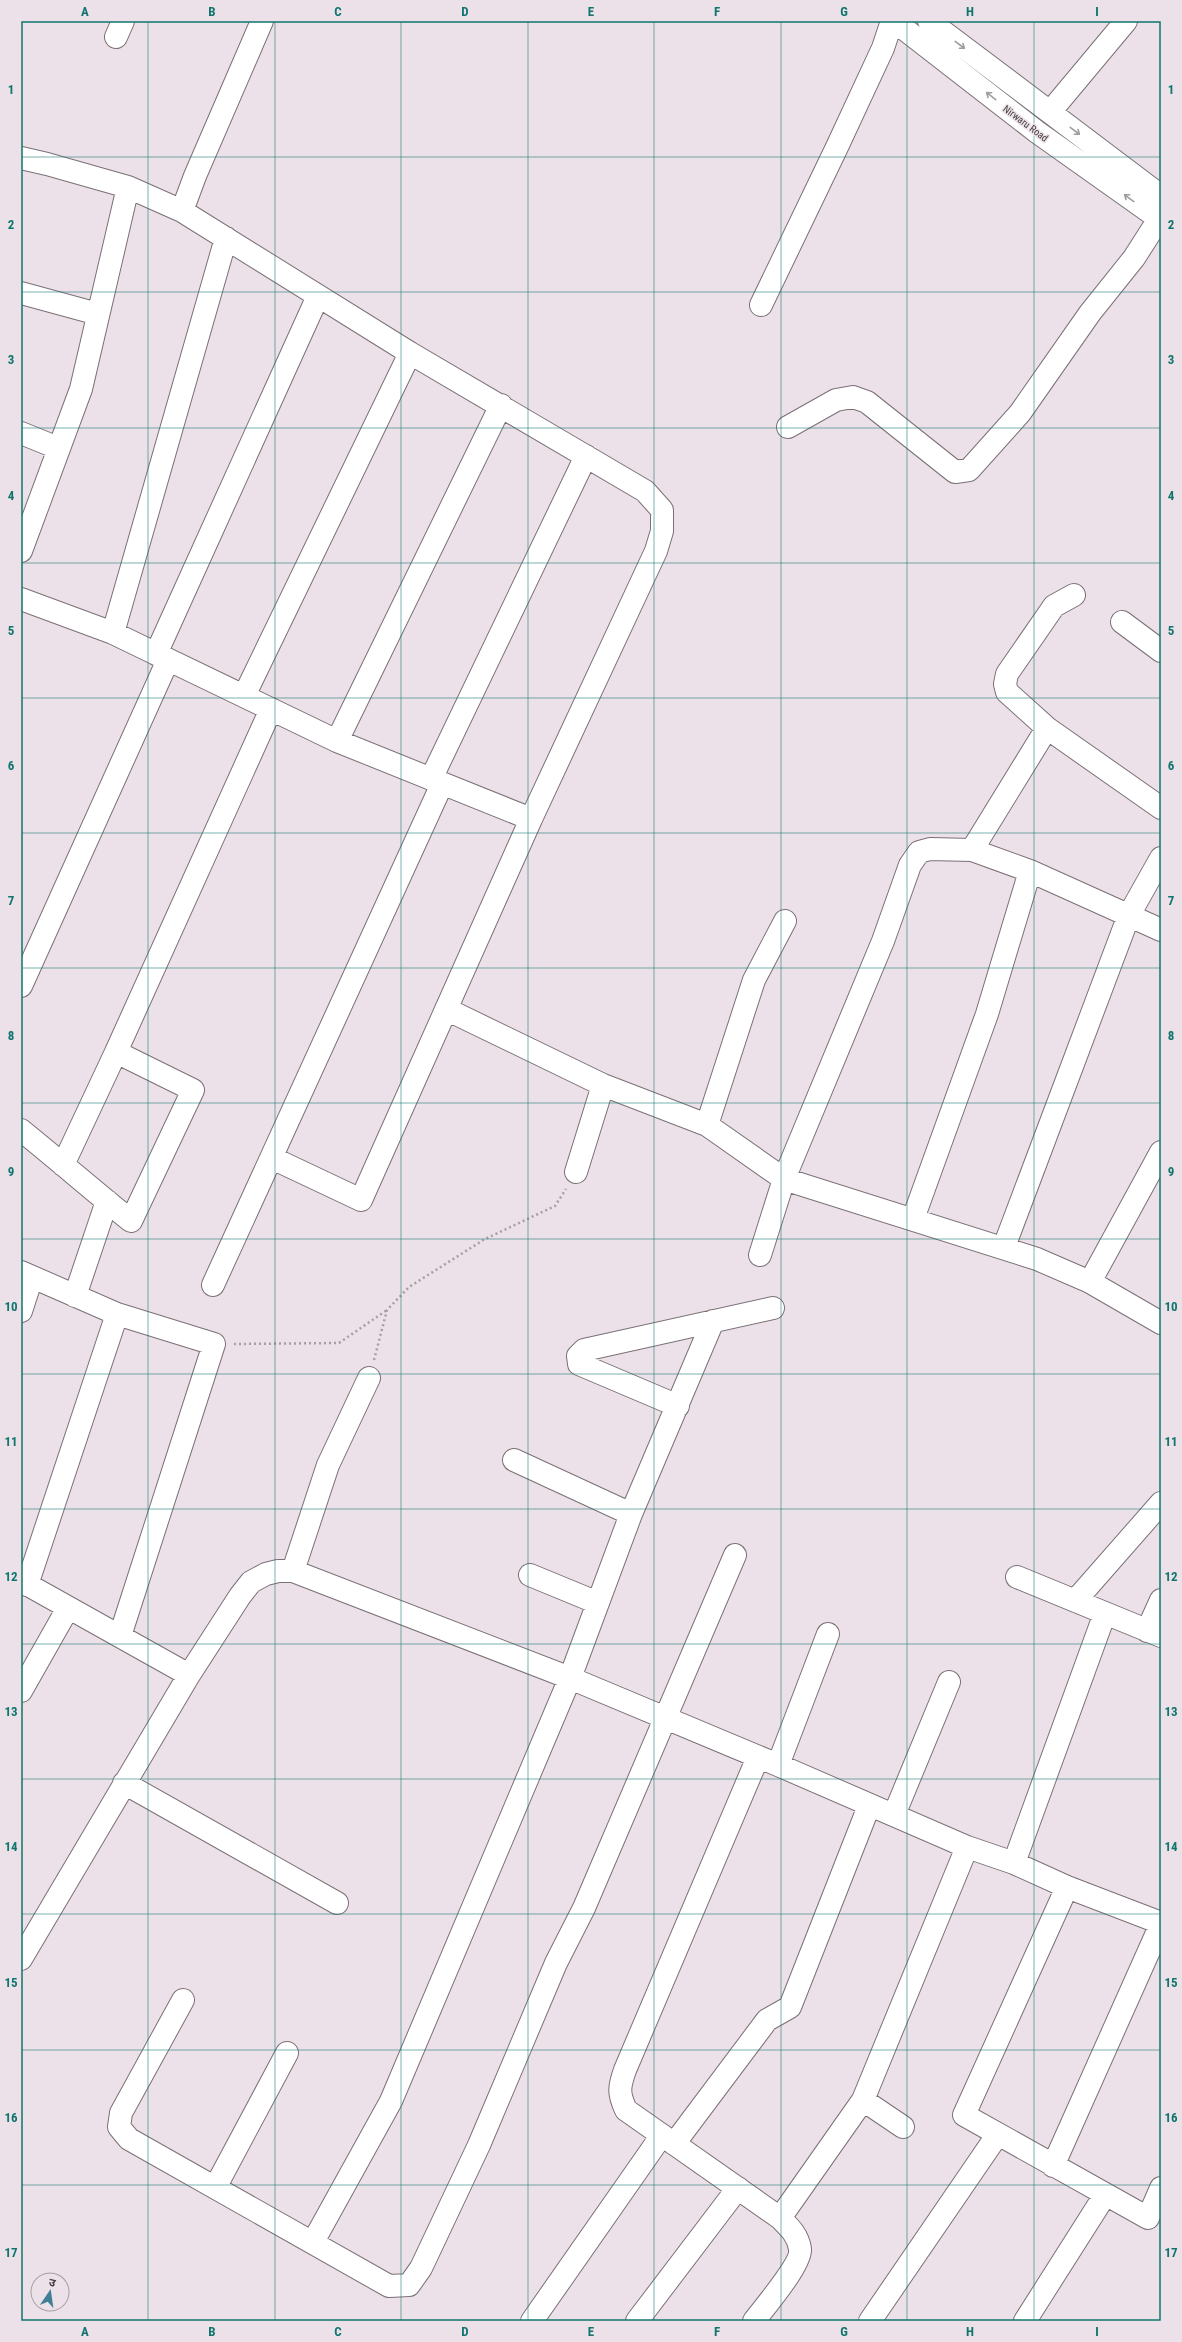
<svg xmlns="http://www.w3.org/2000/svg" width="1182" height="2342" font-family="'Roboto Condensed','Noto Sans Devanagari',sans-serif">
  <style>
    .lines { fill: none; stroke-linecap: round; stroke-linejoin: round }
    .minor-casing { stroke: #7a7076; stroke-width: 24 }
    .path { stroke: #a69ea3; stroke-width: 2.5; stroke-dasharray: 2 3; stroke-linecap: butt }
    .minor { stroke: #fff; stroke-width: 22 }
    .oneway { stroke: #9f9d9e }
    .grid { fill: none; stroke: #0f766e; stroke-width: 1; stroke-opacity: 0.55 }
    .labels { text-anchor: middle; stroke-width: 3; stroke-linejoin: round; paint-order: stroke }
    .street-label { font-size: 10px; fill: #3f3b3d; stroke: #ece1e8 }
    .neatline { fill: none; stroke: #0f766e; stroke-width: 1.5 }
    .grid-label { font-size: 13px; text-anchor: middle; font-weight: bold; fill: #0f766e }
  </style>
  <rect width="100%" height="100%" fill="#ece1e8"/>
  <g class="lines">
    <g class="minor-casing">
      <path id="minor" d="M894,21L1037,132L1161,220
        M929,21L1161,196
        M116,37L123,21
        M1050,112L1126,21
        M21,158L47,164L128,187L81,389L21,551
        M128,187L182,211
        M21,293L98,314
        M761,305L837,147L883,48L892,21
        M788,427L836,400L853,397L867,402L955,472L969,470L1020,413L1090,313L1134,258L1159,219
        M21,433L58,448
        M21,599L113,633L337,741L531,819L656,551L662,531V510L645,491L410,353L182,211L195,176L262,21
        M1122,622L1161,651
        M113,633L226,238
        M156,654L318,296
        M244,696L410,353
        M1047,728L1007,692L1005,684L1007,674L1054,606L1074,595
        M337,741L501,405
        M431,779L586,456
        M1161,808L1047,728L972,850L1030,871L1161,930
        M21,986L168,660
        M446,1009L603,1085L707,1125L784,1179L1037,1259L1090,1282L1161,1323
        M116,1052L271,709
        M707,1125L754,980L785,921
        M21,1130C58,1160 94,1191 131,1221L193,1090L116,1052L63,1165
        M272,1158L361,1200L531,819
        M576,1172L603,1085
        M913,1219L987,1014L1030,871
        M1004,1247L1129,915L1161,858
        M760,1255L784,1179L883,941L910,865L919,852L930,849L972,850
        M21,1272L117,1314L214,1344L120,1636
        M1090,1282L1161,1152
        M213,1285L442,784
        M75,1296L107,1201
        M21,1311L32,1277
        M713,1321L631,1514L570,1678L778,1765L967,1847L1014,1863L1067,1887L1161,1923
        M678,1406L579,1364L578,1356L584,1350L773,1308
        M514,1460L631,1514
        M293,1571L328,1465L369,1378
        M530,1575L598,1603
        M1017,1577L1161,1636
        M21,1581L189,1675
        M27,1585L117,1314
        M1075,1601L1161,1503
        M1147,1631L1161,1600
        M21,1691L68,1608
        M778,1765L828,1634
        M124,1783L337,1903
        M894,1815L949,1682
        M1014,1863L1105,1613
        M1067,1887L964,2115L1148,2218L1161,2188
        M21,1959L189,1675L240,1596L251,1582L266,1574L278,1571H293L570,1678L391,2101L313,2242
        M183,2000L121,2113L119,2127L129,2139L389,2286L409,2285L421,2268L479,2145L556,1963L584,1908L735,1555
        M863,2100L903,2127
        M674,2144L767,2020L790,2007L869,1806
        M1053,2166L1161,1924
        M216,2186L287,2053
        M780,2218L863,2100L967,1847
        M532,2321L662,2135
        M637,2321L738,2188
        M754,2321C764,2308 802,2263 800,2249C798,2235 789,2227 780,2218L626,2110C618,2093 619,2087 625,2070L758,1757
        M870,2321L998,2134
        M1025,2321L1105,2195"/>
    </g>
    <path class="path" d="M234,1344L339,1343L387,1310
      M374,1360L387,1310L409,1287L485,1239L555,1206L566,1189"/>
    <use href="#minor" class="minor"/>
  </g>
  <defs><path id="oneway-shaft" d="M-6 0H5M1.5-3L5.5 0L1.5 3" fill="none" stroke-width="1.6" stroke-linecap="round" stroke-linejoin="round"/></defs>
  <g class="oneway">
    <use href="#oneway-shaft" transform="translate(960 45) rotate(37)"/>
    <use href="#oneway-shaft" transform="translate(991 96) rotate(-142)"/>
    <use href="#oneway-shaft" transform="translate(1075 131) rotate(37)"/>
    <use href="#oneway-shaft" transform="translate(1129 198) rotate(-144)"/>
  </g>
  <path class="grid" d="M148,21V2321M275,21V2321M401,21V2321M528,21V2321M654,21V2321M781,21V2321M907,21V2321M1034,21V2321M21,157H1161M21,292H1161M21,428H1161M21,563H1161M21,698H1161M21,833H1161M21,968H1161M21,1103H1161M21,1239H1161M21,1374H1161M21,1509H1161M21,1644H1161M21,1779H1161M21,1914H1161M21,2050H1161M21,2185H1161"/>
  <g class="labels">
    <g class="street-label">
      <text transform="translate(1026 123) rotate(37)" y="4">Nirwaru Road</text>
    </g>
  </g>
  <rect width="1182" height="2342" fill="none" stroke="#ece1e8" stroke-width="44"/>
  <g transform="translate(50 2292) rotate(13)"><circle r="19" fill="#ece1e8" stroke="#a79fa4"/>
  <path d="M0-3L7 15L0 10L-7 15Z" fill="#418094"/>
  <text y="-6" font-size="11" font-weight="bold" text-anchor="middle" fill="#3f3b3d">उ</text>
  </g>
  <rect x="22" y="22" width="1138" height="2298" class="neatline"/>
  <g class="grid-label">
    <text x="85" y="16">A</text>
    <text x="212" y="16">B</text>
    <text x="338" y="16">C</text>
    <text x="465" y="16">D</text>
    <text x="591" y="16">E</text>
    <text x="717" y="16">F</text>
    <text x="844" y="16">G</text>
    <text x="970" y="16">H</text>
    <text x="1097" y="16">I</text>
    <text x="11" y="94">1</text>
    <text x="1171" y="94">1</text>
    <text x="11" y="229">2</text>
    <text x="1171" y="229">2</text>
    <text x="11" y="364">3</text>
    <text x="1171" y="364">3</text>
    <text x="11" y="500">4</text>
    <text x="1171" y="500">4</text>
    <text x="11" y="635">5</text>
    <text x="1171" y="635">5</text>
    <text x="11" y="770">6</text>
    <text x="1171" y="770">6</text>
    <text x="11" y="905">7</text>
    <text x="1171" y="905">7</text>
    <text x="11" y="1040">8</text>
    <text x="1171" y="1040">8</text>
    <text x="11" y="1176">9</text>
    <text x="1171" y="1176">9</text>
    <text x="11" y="1311">10</text>
    <text x="1171" y="1311">10</text>
    <text x="11" y="1446">11</text>
    <text x="1171" y="1446">11</text>
    <text x="11" y="1581">12</text>
    <text x="1171" y="1581">12</text>
    <text x="11" y="1716">13</text>
    <text x="1171" y="1716">13</text>
    <text x="11" y="1851">14</text>
    <text x="1171" y="1851">14</text>
    <text x="11" y="1987">15</text>
    <text x="1171" y="1987">15</text>
    <text x="11" y="2122">16</text>
    <text x="1171" y="2122">16</text>
    <text x="11" y="2257">17</text>
    <text x="1171" y="2257">17</text>
    <text x="85" y="2336">A</text>
    <text x="212" y="2336">B</text>
    <text x="338" y="2336">C</text>
    <text x="465" y="2336">D</text>
    <text x="591" y="2336">E</text>
    <text x="717" y="2336">F</text>
    <text x="844" y="2336">G</text>
    <text x="970" y="2336">H</text>
    <text x="1097" y="2336">I</text>
  </g>
</svg>
